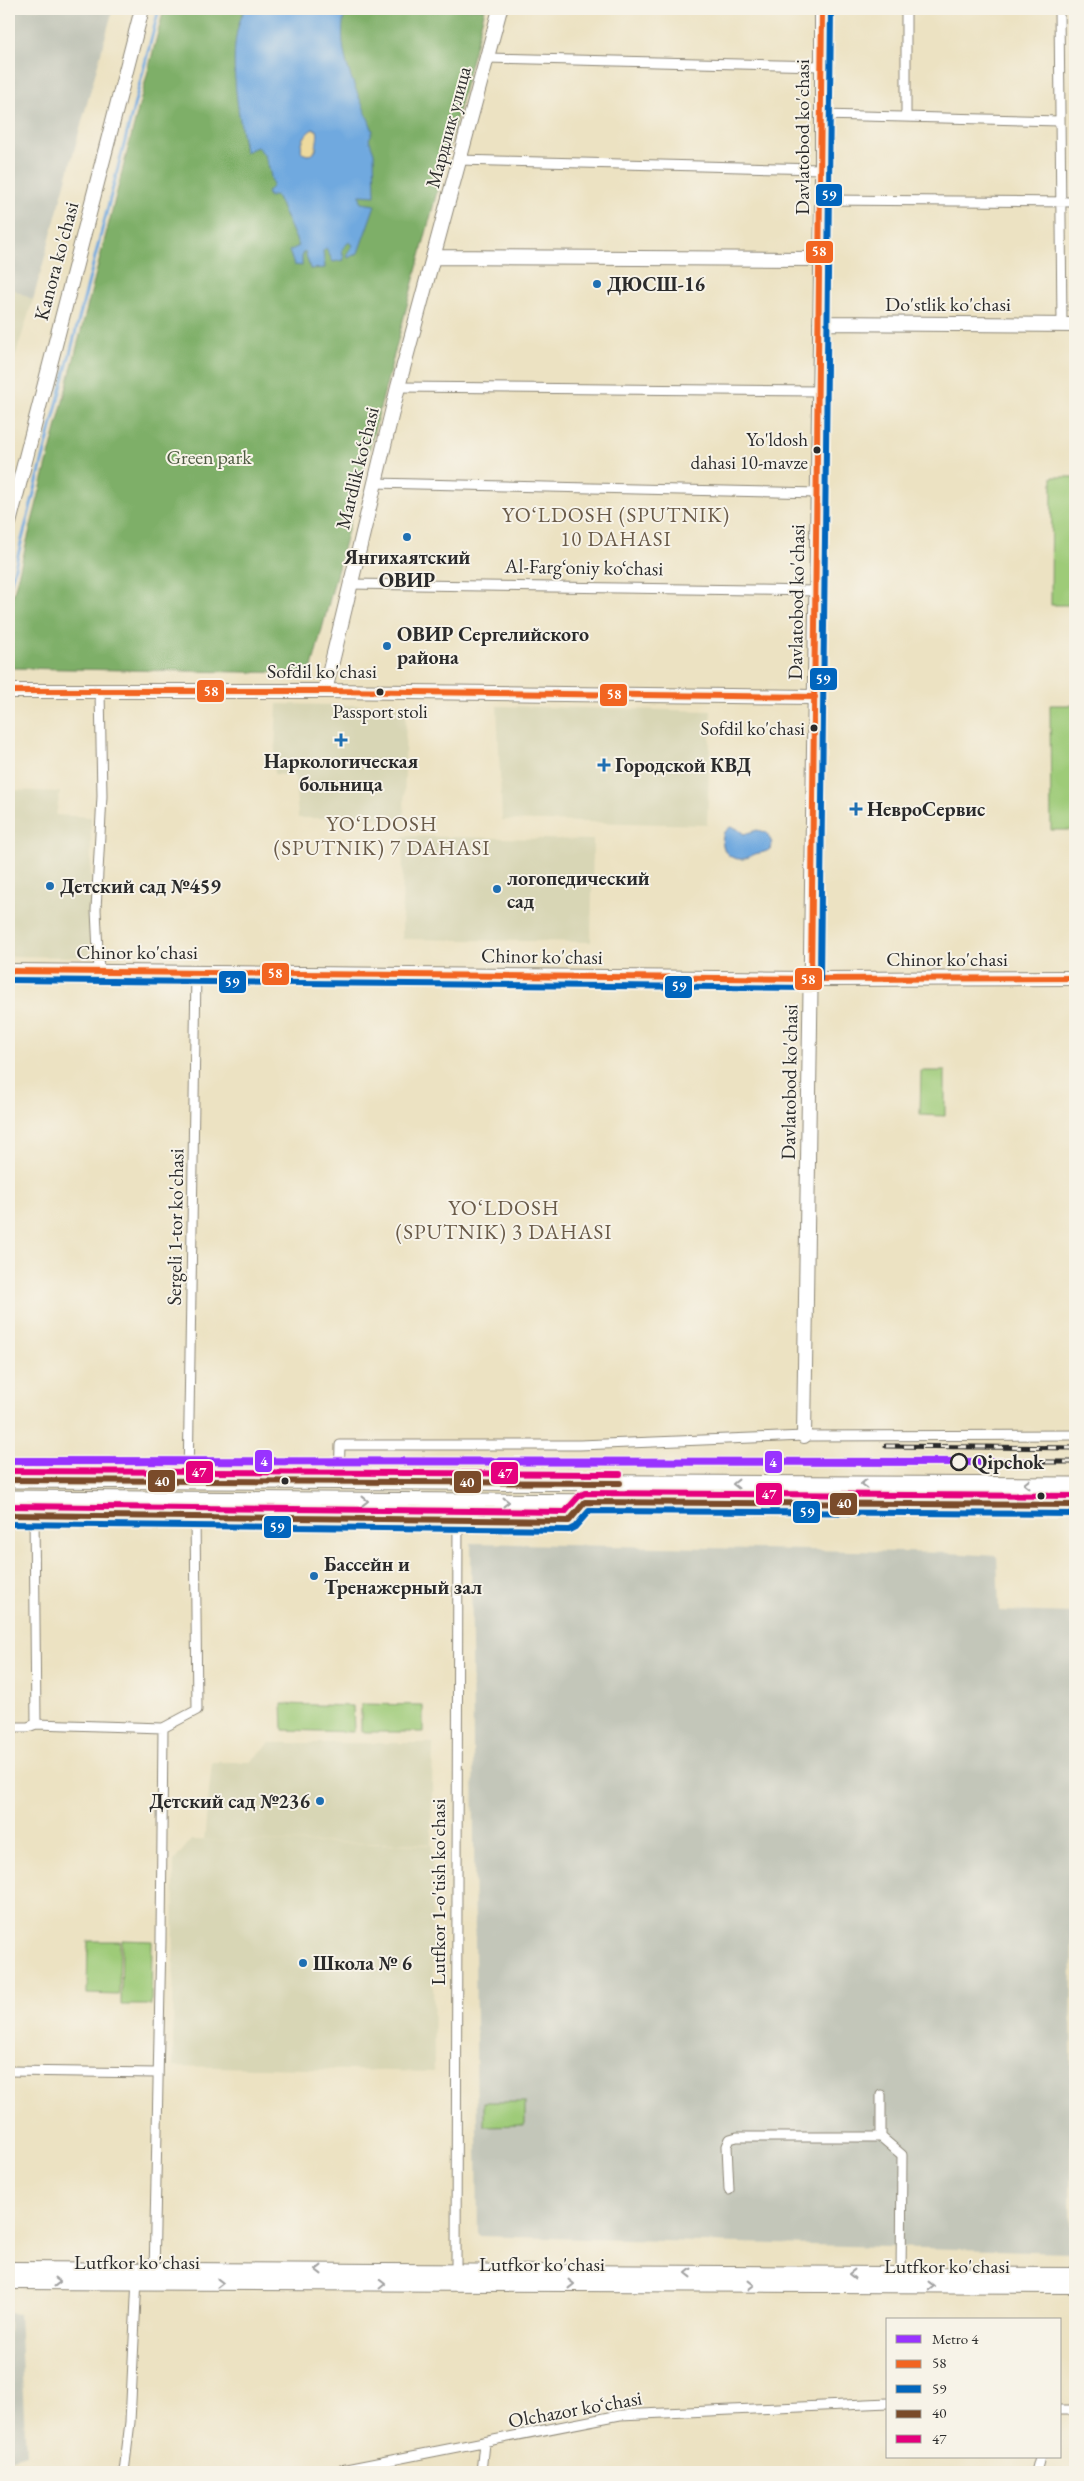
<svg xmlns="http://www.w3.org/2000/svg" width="1084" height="2481" font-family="'EB Garamond',serif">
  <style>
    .built { fill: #d8d6b5 }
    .industrial { fill: #c3c6b9 }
    .green { fill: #9ecb78; stroke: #647b52 }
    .forest { fill: #7eaf68; stroke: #546d4a }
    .sand { fill: #eeda9e; stroke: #8c8264 }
    .water { fill: #6fa9df; stroke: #4d6a85; fill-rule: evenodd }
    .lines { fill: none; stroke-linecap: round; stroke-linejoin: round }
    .stream { stroke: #6fa9df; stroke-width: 3 }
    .street-casing { stroke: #8c8676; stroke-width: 11 }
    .secondary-casing { stroke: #8c8676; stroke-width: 16 }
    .primary-casing { stroke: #8c8676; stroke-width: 17 }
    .street { stroke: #fff; stroke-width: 9 }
    .secondary { stroke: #fff; stroke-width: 14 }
    .primary { stroke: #fff; stroke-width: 15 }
    .rail-casing { stroke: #2b2b2b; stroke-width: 5 }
    .rail { stroke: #f7f3e8; stroke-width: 3; stroke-dasharray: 9; stroke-linecap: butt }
    .bus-1-casing { stroke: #f7f3e8; stroke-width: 10 }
    .bus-2-casing { stroke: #f7f3e8; stroke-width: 10 }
    .bus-3-casing { stroke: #f7f3e8; stroke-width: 10 }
    .bus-4-casing { stroke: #f7f3e8; stroke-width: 10 }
    .bus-1 { stroke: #f26522; stroke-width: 6 }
    .bus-2 { stroke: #0065bd; stroke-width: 6 }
    .bus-3 { stroke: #7a4b2a; stroke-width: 6 }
    .bus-4 { stroke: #e5007d; stroke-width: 6 }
    .metro-1-casing { stroke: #f7f3e8; stroke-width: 11 }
    .metro-1 { stroke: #93f; stroke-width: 8 }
    .oneway { stroke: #a0a0a0 }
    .poi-dot { fill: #1f6fb2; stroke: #f7f3e8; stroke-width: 2 }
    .bus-dot { fill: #2b2b2b; stroke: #f7f3e8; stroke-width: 2 }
    .stop-dot { fill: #f7f3e8; stroke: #2b2b2b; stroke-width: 2.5 }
    .labels { text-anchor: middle; stroke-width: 4; stroke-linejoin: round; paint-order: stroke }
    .bus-label { font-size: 19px; fill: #2b2b2b; stroke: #f7f3e8; text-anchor: end }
    .street-label { font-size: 20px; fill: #2b2b2b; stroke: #f7f3e8 }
    .poi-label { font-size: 20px; font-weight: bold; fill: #2b2b2b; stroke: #f7f3e8; text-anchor: start }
    .park-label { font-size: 20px; fill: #4e5b42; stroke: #f7f3e8 }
    .stop-label { font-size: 20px; font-weight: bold; fill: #2b2b2b; stroke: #f7f3e8; text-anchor: start }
    .neighbourhood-label { font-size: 21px; letter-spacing: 1px; fill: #6a5b49; stroke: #f7f3e8 }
    .line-badge { stroke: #f7f3e8; stroke-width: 2 }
    .badge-label { font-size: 14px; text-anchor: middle; font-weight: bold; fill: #fff }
  </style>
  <rect width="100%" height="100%" fill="#f7f3e8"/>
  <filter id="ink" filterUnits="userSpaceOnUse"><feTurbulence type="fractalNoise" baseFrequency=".02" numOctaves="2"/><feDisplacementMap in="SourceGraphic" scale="10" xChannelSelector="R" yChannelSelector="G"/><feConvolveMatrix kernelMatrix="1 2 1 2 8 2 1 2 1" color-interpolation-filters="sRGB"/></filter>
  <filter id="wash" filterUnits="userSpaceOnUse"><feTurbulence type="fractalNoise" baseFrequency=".0096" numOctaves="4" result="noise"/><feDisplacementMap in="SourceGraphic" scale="20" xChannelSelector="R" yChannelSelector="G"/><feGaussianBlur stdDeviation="1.12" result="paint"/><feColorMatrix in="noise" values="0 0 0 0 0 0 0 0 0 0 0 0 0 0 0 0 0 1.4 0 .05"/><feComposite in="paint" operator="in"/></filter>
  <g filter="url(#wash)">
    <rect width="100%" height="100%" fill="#ece2c2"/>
    <path class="built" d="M9,287L33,300L9,376Z
      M277,704L406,706L404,819L298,818L295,776L274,774Z
      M497,706L711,711L707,825L502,820Z
      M9,790L60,792L56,815L91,817L90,957L9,956Z
      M403,836L593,840L591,942L402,939Z
      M270,1743H433L431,1844L204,1840L212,1762H250Z
      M191,1840L432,1845L434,2072L173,2066L174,1861Z"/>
    <path class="industrial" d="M9,9H113L33,300L9,287Z
      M471,1543L948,1553L997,1556L999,1611L1074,1613L1070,2252L478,2236Z
      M9,2313L19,2314L26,2454L9,2459Z"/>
    <path class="green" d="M1052,477H1075V605H1051Z
      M1050,705H1075V830H1051Z
      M921,1071H945V1116L920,1115Z
      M282,1704L353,1706L354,1732L283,1730Z
      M361,1704L423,1705V1732H361Z
      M122,1940L152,1941L151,2005H121Z
      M88,1941H120L119,1995L87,1994Z
      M484,2102H525V2125L484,2126Z"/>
    <path class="forest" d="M164,9H485L312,667L299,673L9,668V611Z"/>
    <path class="sand" d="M313,129L317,130C319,137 317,148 313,154L307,155L302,153C299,144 305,133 313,129Z"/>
    <path class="water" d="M245,9H345C335,58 357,87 373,131L369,139L374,153L375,196L360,195L361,203L375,205L358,253L348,258L347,254L353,245L349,242L342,249L344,260L333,262L326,248L323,251L325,268L310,269L305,251L302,254V266L294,265L289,251L299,246L276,195L269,197L267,192L273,186C270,174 268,154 257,147L245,152C239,111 224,47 245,9ZM313,129L317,130C319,135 316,143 316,150L313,154L307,155L302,153C299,144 305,133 313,129Z
      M730,827L736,828L744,834L757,830L767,833L772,843L770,849C765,853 761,852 755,854C750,856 745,860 739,859C724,858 720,844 724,832Z"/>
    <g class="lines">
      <path class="stream" d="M9,590L159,9"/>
    </g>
  </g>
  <g filter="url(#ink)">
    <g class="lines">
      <g class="street-casing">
        <path id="street" d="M1059,9L1062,325
          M487,58L822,66
          M822,115L1060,121
          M906,117V9
          M459,160L821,169
          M822,200L1075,202
          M398,387L819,391
          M374,483L818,493
          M350,584L816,591
          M99,972L96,910L102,796L100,691
          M188,1481L196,973
          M339,1482L340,1445H580L804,1436L1075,1435
          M9,1515L569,1521L585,1502
          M36,1724L163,1728L197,1710L195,1516
          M9,1727H28L36,1724L34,1515
          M9,2071L157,2073
          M881,2095V2137L902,2155L901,2278
          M729,2190L727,2146L730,2139L737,2137H881
          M154,2275L161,1939L163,1728
          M456,2276L458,1501
          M1060,2410H1075
          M124,2472L130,2422L137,2278
          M331,2472L620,2415L888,2403
          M481,2472L484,2443
          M1036,2472L1040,2457"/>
      </g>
      <g class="secondary-casing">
        <path id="secondary" d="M433,257L821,259
          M820,323L1075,325
          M9,523L142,9
          M9,691H325L815,697
          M325,691L398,387L500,9
          M9,971L811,979L1075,978
          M804,1436L822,200V9
          M9,2269L1075,2275
          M9,2282L1075,2286"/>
      </g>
      <g class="primary-casing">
        <path id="primary" d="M9,1480L1075,1485
          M9,1498L1075,1505"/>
      </g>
      <use href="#street" class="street"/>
      <use href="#secondary" class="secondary"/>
      <use href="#primary" class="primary"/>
      <g class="rail-casing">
        <path id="rail" d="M886,1446L1075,1448
          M1028,1462H1075"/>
      </g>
      <use href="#rail" class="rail"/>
      <g class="bus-1-casing">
        <path id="bus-1" d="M9,691H325L815,697
          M9,971L811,979L1075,978
          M811,979L822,9"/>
      </g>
      <g class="bus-2-casing">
        <path id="bus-2" d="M9,980L811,988L818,985L820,979L831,9
          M9,1524L569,1530L575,1527L589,1511L1075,1514"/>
      </g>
      <g class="bus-3-casing">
        <path id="bus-3" d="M9,1480L620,1483
          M9,1515L569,1521L585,1502L1075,1505"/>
      </g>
      <g class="bus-4-casing">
        <path id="bus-4" d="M9,1471L620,1474
          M9,1506L565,1512L579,1496L585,1493L1075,1496"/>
      </g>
      <use href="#bus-1" class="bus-1"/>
      <use href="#bus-2" class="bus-2"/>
      <use href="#bus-3" class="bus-3"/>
      <use href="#bus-4" class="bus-4"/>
      <g class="metro-1-casing">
        <path id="metro-1" d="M9,1461L1028,1462"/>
      </g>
      <use href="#metro-1" class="metro-1"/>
    </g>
    <defs><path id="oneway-chevron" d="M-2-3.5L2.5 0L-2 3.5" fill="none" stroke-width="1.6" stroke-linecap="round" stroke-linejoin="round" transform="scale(1.25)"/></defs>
    <g class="oneway">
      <use href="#oneway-chevron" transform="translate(736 1484) rotate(-180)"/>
      <use href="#oneway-chevron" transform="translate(864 1484) rotate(-180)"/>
      <use href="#oneway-chevron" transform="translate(1027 1484) rotate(180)"/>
      <use href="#oneway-chevron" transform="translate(365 1501)"/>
      <use href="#oneway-chevron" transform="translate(506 1502)"/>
      <use href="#oneway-chevron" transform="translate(319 2270) rotate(-180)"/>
      <use href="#oneway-chevron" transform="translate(689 2273) rotate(-180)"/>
      <use href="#oneway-chevron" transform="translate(852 2274) rotate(-180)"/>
      <use href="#oneway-chevron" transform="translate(57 2282)"/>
      <use href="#oneway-chevron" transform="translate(220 2283)"/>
      <use href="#oneway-chevron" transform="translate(382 2284) rotate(-1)"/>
      <use href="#oneway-chevron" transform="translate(571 2284)"/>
      <use href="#oneway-chevron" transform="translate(751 2285)"/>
      <use href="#oneway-chevron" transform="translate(931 2286)"/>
    </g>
  </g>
  <g class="poi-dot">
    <circle cx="597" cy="284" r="5"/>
    <circle cx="407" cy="537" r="5"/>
    <circle cx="387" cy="646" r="5"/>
    <path d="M338.5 732.5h5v5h5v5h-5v5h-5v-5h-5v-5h5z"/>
    <path d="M601.5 757.5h5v5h5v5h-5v5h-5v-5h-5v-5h5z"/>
    <path d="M853.5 801.5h5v5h5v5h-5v5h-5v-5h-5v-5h5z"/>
    <circle cx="50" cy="886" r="5"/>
    <circle cx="497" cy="889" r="5"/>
    <circle cx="314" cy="1576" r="5"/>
    <circle cx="320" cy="1801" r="5"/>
    <circle cx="303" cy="1963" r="5"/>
  </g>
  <g class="bus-dot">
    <circle cx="817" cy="450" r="4.5"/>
    <circle cx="380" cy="692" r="4.5"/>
    <circle cx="814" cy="728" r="4.5"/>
    <circle cx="285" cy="1481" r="4.5"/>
    <circle cx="1041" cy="1496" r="4.5"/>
  </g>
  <circle class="stop-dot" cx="959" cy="1462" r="8"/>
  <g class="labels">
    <g class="bus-label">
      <text x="808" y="446">Yo'ldosh<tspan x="808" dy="23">dahasi 10-mavze</tspan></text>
      <text x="380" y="718" text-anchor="middle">Passport stoli</text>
      <text x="805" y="735">Sofdil ko'chasi</text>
    </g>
    <g class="street-label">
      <text transform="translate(448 127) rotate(-75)" y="7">Мардлик улица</text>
      <text transform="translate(802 137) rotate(-90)" y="7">Davlatobod ko'chasi</text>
      <text transform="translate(56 261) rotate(-75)" y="7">Kanora ko'chasi</text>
      <text x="948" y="311">Do'stlik ko'chasi</text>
      <text transform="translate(357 468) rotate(-76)" y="7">Mardlik ko‘chasi</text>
      <text transform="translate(584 567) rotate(1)" y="7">Al-Farg‘oniy ko‘chasi</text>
      <text transform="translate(796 602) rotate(-89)" y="7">Davlatobod ko'chasi</text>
      <text x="322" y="678">Sofdil ko'chasi</text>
      <text x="137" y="959">Chinor ko'chasi</text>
      <text transform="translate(542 956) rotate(1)" y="7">Chinor ko'chasi</text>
      <text x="947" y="966">Chinor ko'chasi</text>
      <text transform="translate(789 1082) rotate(-89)" y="7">Davlatobod ko'chasi</text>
      <text transform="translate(175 1227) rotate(-89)" y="7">Sergeli 1-tor ko'chasi</text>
      <text transform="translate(438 1892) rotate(-90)" y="7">Lutfkor 1-o'tish ko'chasi</text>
      <text x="137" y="2269">Lutfkor ko'chasi</text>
      <text x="542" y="2271">Lutfkor ko'chasi</text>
      <text x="947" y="2273">Lutfkor ko'chasi</text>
      <text transform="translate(575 2409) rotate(-10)" y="7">Olchazor koʻchasi</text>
    </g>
    <g class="poi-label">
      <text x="607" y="291">ДЮСШ-16</text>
      <text x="407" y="564" text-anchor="middle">Янгихаятский<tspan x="407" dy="23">ОВИР</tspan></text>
      <text x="397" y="641">ОВИР Сергелийского<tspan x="397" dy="23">района</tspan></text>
      <text x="341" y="768" text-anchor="middle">Наркологическая<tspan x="341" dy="23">больница</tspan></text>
      <text x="615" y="772">Городской КВД</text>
      <text x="867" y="816">НевроСервис</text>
      <text x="507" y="885">логопедический<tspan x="507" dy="23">сад</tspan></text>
      <text x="60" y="893">Детский сад №459</text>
      <text x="324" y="1571">Бассейн и<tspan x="324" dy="23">Тренажерный зал</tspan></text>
      <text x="310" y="1808" text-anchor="end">Детский сад №236</text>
      <text x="313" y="1970">Школа № 6</text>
    </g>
    <g class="park-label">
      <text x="209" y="464">Green park</text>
    </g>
    <g class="stop-label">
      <text x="972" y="1469">Qipchok</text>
    </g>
    <g class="neighbourhood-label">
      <text x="616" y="522">YO‘LDOSH (SPUTNIK)<tspan x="616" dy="24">10 DAHASI</tspan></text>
      <text x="382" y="831">YO‘LDOSH<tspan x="382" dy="24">(SPUTNIK) 7 DAHASI</tspan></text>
      <text x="504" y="1215">YO‘LDOSH<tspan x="504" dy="24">(SPUTNIK) 3 DAHASI</tspan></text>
    </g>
  </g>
  <g class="line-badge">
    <rect x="815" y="183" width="28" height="24" rx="5" fill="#0065bd"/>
    <rect x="805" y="240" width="29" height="24" rx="5" fill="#f26522"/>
    <rect x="809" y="667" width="29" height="24" rx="5" fill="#0065bd"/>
    <rect x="196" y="679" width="29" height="24" rx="5" fill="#f26522"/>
    <rect x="599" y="683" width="29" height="24" rx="5" fill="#f26522"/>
    <rect x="261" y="962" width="29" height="24" rx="5" fill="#f26522"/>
    <rect x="794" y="967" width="29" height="24" rx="5" fill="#f26522"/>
    <rect x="218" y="970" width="29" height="24" rx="5" fill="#0065bd"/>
    <rect x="664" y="975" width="29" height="24" rx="5" fill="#0065bd"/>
    <rect x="254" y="1449" width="19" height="24" rx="5" fill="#93f"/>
    <rect x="764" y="1450" width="19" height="24" rx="5" fill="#93f"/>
    <rect x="185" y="1460" width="29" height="24" rx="5" fill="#e5007d"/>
    <rect x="490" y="1461" width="29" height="24" rx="5" fill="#e5007d"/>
    <rect x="147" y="1469" width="29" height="24" rx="5" fill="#7a4b2a"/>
    <rect x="453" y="1470" width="29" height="24" rx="5" fill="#7a4b2a"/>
    <rect x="755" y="1482" width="28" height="24" rx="5" fill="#e5007d"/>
    <rect x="829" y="1492" width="29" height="24" rx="5" fill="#7a4b2a"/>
    <rect x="792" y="1500" width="29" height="24" rx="5" fill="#0065bd"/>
    <rect x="263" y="1515" width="29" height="24" rx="5" fill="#0065bd"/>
  </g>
  <g class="badge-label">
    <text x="829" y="200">59</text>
    <text x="819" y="256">58</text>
    <text x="823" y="684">59</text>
    <text x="211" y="696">58</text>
    <text x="614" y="699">58</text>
    <text x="275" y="978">58</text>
    <text x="808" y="984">58</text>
    <text x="232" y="987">59</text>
    <text x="679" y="991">59</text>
    <text x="264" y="1466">4</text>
    <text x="773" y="1467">4</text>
    <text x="199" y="1477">47</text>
    <text x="505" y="1478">47</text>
    <text x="162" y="1486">40</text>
    <text x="467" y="1487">40</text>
    <text x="769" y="1499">47</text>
    <text x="844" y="1508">40</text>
    <text x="807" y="1517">59</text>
    <text x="277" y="1532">59</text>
  </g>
  <rect width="1084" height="2481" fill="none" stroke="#f7f3e8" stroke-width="30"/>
  <rect x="886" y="2318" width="175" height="140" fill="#f7f3e8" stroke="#a5a39c"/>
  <rect x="896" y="2335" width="25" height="8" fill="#9933ff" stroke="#a5a39c"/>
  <text x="932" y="2344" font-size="15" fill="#2b2b2b">Metro 4</text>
  <rect x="896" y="2360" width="25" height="8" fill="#f26522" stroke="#a5a39c"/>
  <text x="932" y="2368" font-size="15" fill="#2b2b2b">58</text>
  <rect x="896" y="2385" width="25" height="8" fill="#0065bd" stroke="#a5a39c"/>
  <text x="932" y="2394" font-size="15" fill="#2b2b2b">59</text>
  <rect x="896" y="2410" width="25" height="8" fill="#7a4b2a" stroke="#a5a39c"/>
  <text x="932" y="2418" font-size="15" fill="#2b2b2b">40</text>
  <rect x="896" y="2435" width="25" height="8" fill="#e5007d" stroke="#a5a39c"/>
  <text x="932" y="2444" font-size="15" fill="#2b2b2b">47</text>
</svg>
